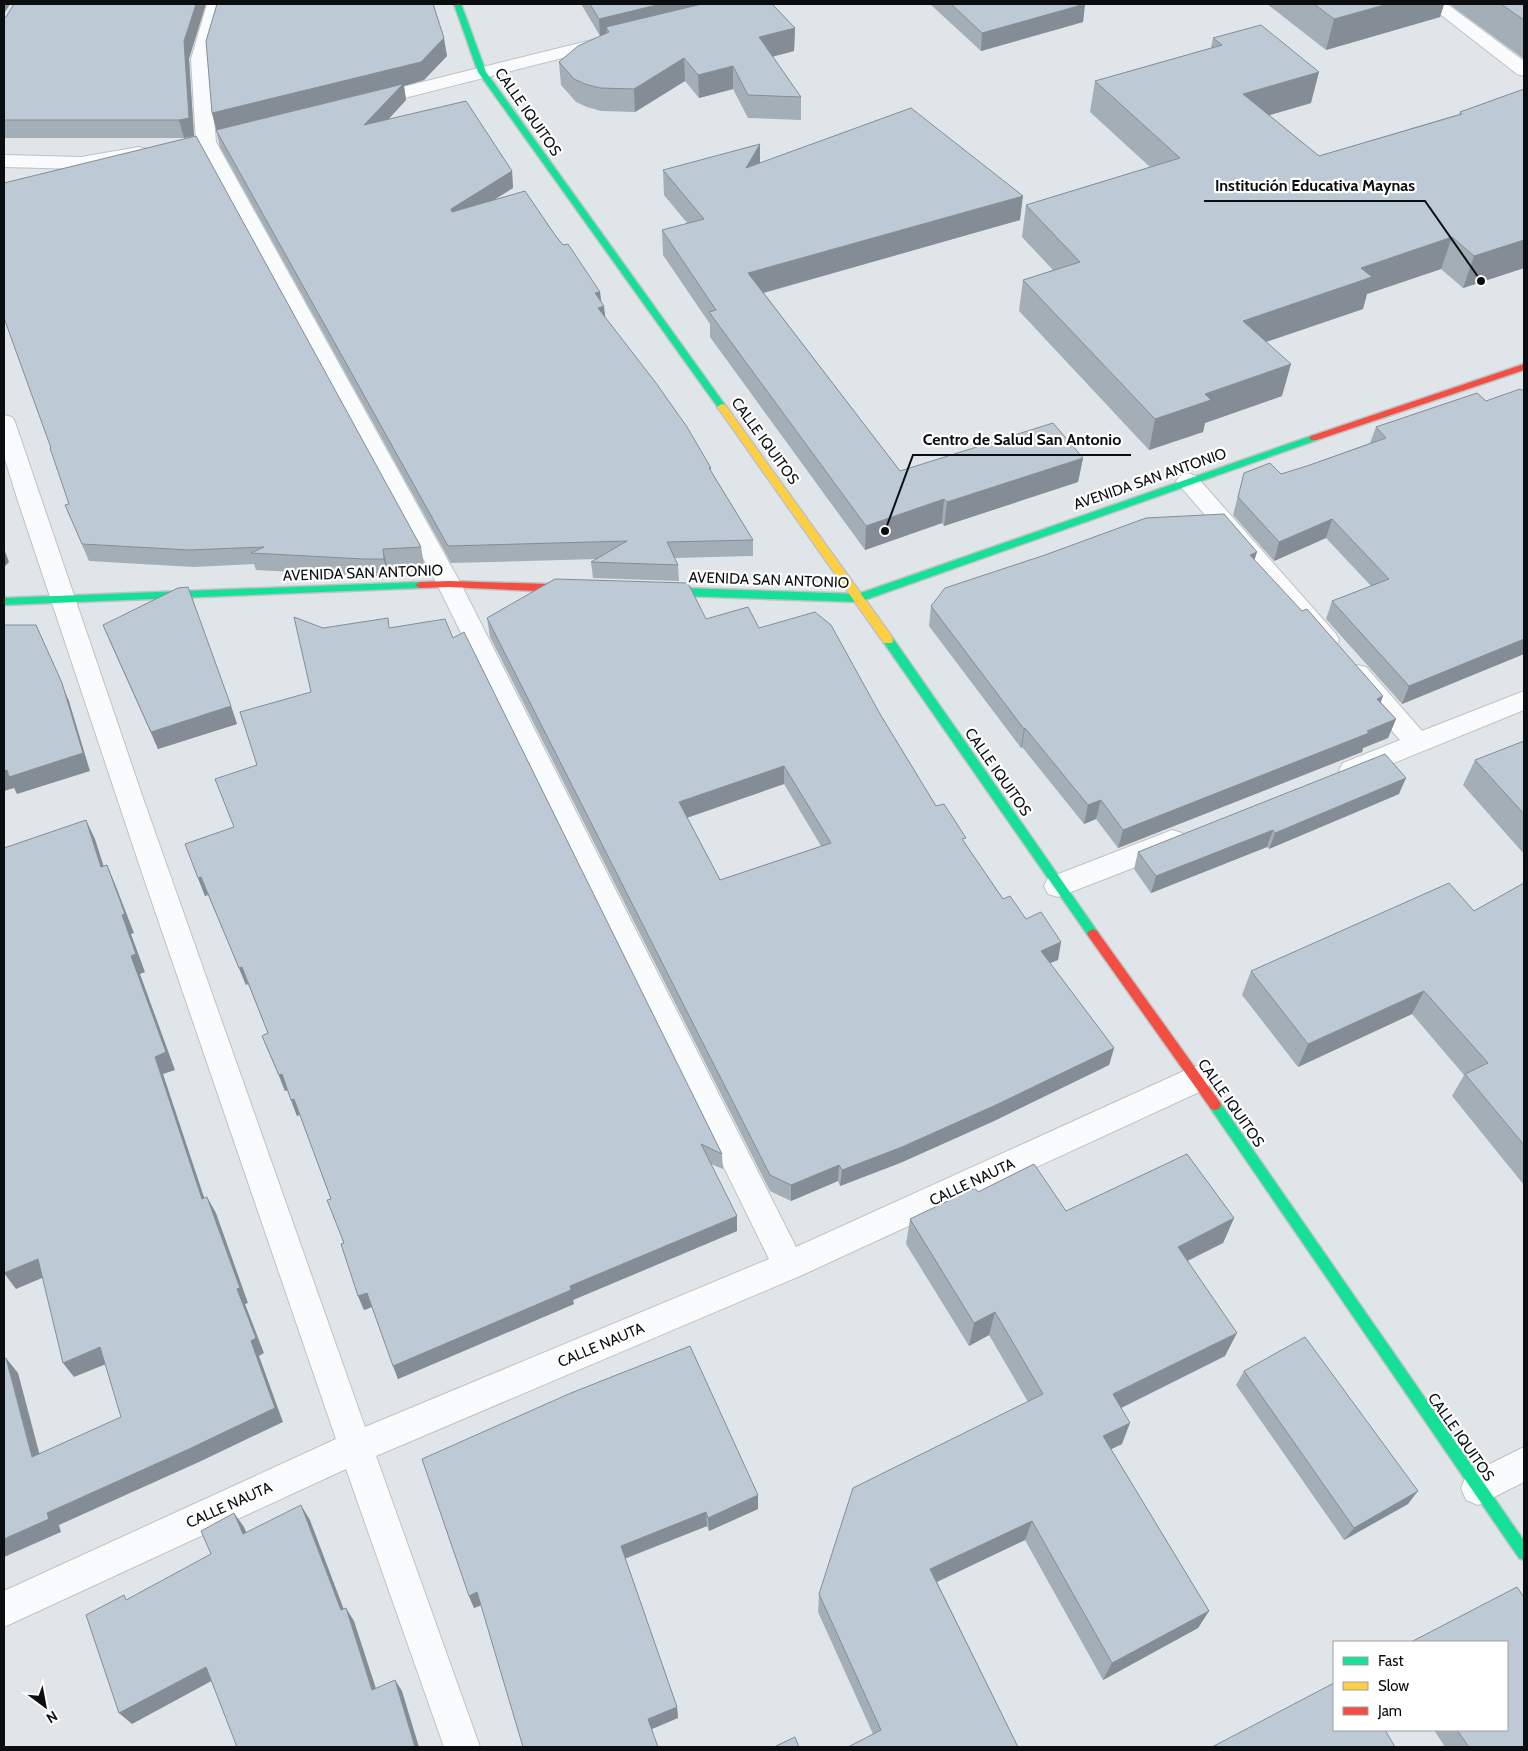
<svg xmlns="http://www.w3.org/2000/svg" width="1528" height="1751" font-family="Cabin,sans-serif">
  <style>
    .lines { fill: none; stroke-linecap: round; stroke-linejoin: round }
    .street-casing { stroke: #bec2c6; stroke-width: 2 }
    .fast-casing { stroke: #bec2c6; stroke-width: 3 }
    .slow-casing { stroke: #bec2c6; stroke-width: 3 }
    .jam-casing { stroke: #bec2c6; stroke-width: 3 }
    .street { fill: #fafbfc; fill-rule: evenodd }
    .fast { fill: #16e098; fill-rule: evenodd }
    .slow { fill: #ffcf43; fill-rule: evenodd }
    .jam { fill: #f24e42; fill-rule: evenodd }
    .wall { fill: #a3aeb7; fill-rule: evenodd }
    .shaded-wall { fill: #848d95 }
    .building { fill: #bdcad5; stroke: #848d95; fill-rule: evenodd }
    .labels { text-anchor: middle; stroke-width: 4.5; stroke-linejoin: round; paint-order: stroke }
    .street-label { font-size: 15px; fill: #0b0e10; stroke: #fff }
    .leader { fill: none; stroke: #0b0e10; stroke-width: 2 }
    .callout-dot { fill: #0b0e10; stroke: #fff; stroke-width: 2 }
    .callout-label { font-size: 16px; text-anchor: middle; font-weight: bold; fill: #0b0e10; stroke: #fff; stroke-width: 4.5; stroke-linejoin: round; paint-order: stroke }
  </style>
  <rect width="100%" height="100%" fill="#e0e5ea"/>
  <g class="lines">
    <g class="street-casing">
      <path id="street" d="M207,4H225L209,59L216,142L461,584L796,1247L1186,1070L1197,1066L1208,1070L1212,1079L1208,1088L800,1276L376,1456L480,1747H444L346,1469L4,1627V1591L336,1439L142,873L17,498L4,456V415L12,417L15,422L143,798L365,1427L769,1259L437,584L196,142L191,59Z
        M1427,4H1447L1524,61V76L1517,74Z
        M608,36L614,37L617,41L614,45L369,107L362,105L360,101L362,97Z
        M139,147L146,149L149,153L146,157L81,169L4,167V155L81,157Z
        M1188,473L1196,476L1336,634L1339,640L1336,646L1327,649L1318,646L1180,486L1176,481L1180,476Z
        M1357,665L1366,667L1422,731L1524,691V710L1352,780L1343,777L1339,770L1343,763L1400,740L1348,681L1344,674L1348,667Z
        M1172,830L1182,833L1186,841L1182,849L1058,897L1048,894L1044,886L1048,878Z
        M1524,1447V1482L1478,1505L1466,1500L1461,1488L1466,1476Z"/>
    </g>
    <g class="fast-casing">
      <path id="fast" d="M454,4H461L486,72L725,405V409H719L478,72Z
        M1314,435L1317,436V440L859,602L655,595L650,591L655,587L858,594Z
        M420,582L425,585L420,588L4,605V598Z
        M888,636L892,637L1097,931L1099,934L1097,937H1089L884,643L883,640L884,637Z
        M1215,1100L1219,1101L1524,1541V1560L1519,1558L1211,1109L1209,1105L1211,1101Z"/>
    </g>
    <g class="slow-casing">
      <path id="slow" d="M722,404L725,405L892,637L893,640L892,643H884L719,409L717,407Z"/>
    </g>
    <g class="jam-casing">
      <path id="jam" d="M1524,364V370L1317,440H1311L1309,438L1311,436Z
        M449,581L579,585L584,589L579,593L449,587L420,588L415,585L420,582Z
        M1093,929L1097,931L1219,1101L1221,1105L1219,1109L1215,1110L1211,1109L1089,937L1087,934L1089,931Z"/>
    </g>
    <use href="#street" class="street"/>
    <use href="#fast" class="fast"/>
    <use href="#slow" class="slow"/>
    <use href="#jam" class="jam"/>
  </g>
  <path class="wall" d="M581,4H772L795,28L794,51L772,57L801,97V120L748,118L733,89L699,98L685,81L635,112L601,111L587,107L576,102L561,85L559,62L600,36Z
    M930,4H1085L1083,22L981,51Z
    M1267,4H1444L1440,17L1326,50Z
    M1449,4H1524V59Z
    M434,5L447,56L424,80L404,86L406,100L388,120L512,171L513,188L494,200L555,235L600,292L601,302L605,317L711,468V471L753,540V556L674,558L678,565L679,581L593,578L591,562L597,559L451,563L220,147L212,113Z
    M4,17L189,59L194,136L184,138H4Z
    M1213,38L1311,103L1269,115L1319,156L1459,114L1460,112L1524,89V268L1463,288L1441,269L1367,294L1363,309L1266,342L1282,396L1205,423L1203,432L1149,450L1019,311L1023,280L1053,270L1022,237L1026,205L1150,167L1090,112L1095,81L1211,48Z
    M760,163L1020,220L764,293L900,471L1083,458L1078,482L944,526L942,523L865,550L710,337V324L663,255L662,230L688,224L664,195L663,170Z
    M1477,393L1524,654L1402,704L1326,619L1332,601L1371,586L1326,538L1274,561L1233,515L1244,473L1281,474L1307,466L1370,443L1376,427Z
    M65,505L421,547L424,564L387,566V576H368L256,570L254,564L194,567L89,561Z
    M1254,560L1396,719L1388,738L1363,748L1362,752L1118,848L1096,819L1084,824L1022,747L1021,748L929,626L931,606Z
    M487,618L706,619L759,628L880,714L936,806L965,843L1003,899L1026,919L1061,942L1058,960L1050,963L1114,1048L1109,1065L994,1121L900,1163L840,1186L838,1181L791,1201L770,1191L490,637ZM784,784L821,846L720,880L687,818Z
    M103,625L231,706L237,724L158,749L110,642Z
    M323,628H390L453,638L722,1154L723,1169L711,1164L737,1231L573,1300L574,1304L398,1379L372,1307L364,1310L358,1296L331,1199L300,1115L297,1116L287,1090L285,1091L262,1036L268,1033L248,984L246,985L208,895L205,896L198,878L234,828L257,765L311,692Z
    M1524,741V854L1463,785L1475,760Z
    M1399,794L1269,849L1267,847L1151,893L1134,869L1138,852Z
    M1524,883V1185L1452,1096L1464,1075L1412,1014L1298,1067L1242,995L1251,971L1474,911Z
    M978,1192L1066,1211L1234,1218L1223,1243L1188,1261L1225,1356L1121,1408L1122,1444L1111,1449L1209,1611L1198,1628L1103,1680L1025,1540L937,1582L1018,1747L873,1734L818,1612L819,1594L1028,1402L989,1335L969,1346L906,1244L910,1219Z
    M1244,1371L1408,1504L1344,1540L1236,1385Z
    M571,1393L758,1509L709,1531L707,1526L625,1559L677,1707L678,1718L480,1605L474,1608L469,1596Z
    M1434,1730H1507L1524,1747H1445Z"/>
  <path class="shaded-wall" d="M4,4H10L4,14Z
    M196,4H206L189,59L194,136L184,138L179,120L184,41Z
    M661,4H735L609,32L606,27L607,35L600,37L599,19Z
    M1085,4L1083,22L981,51L982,33Z
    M1388,4H1444L1440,17L1326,50L1334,19Z
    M795,28L794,51L759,60V37Z
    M444,38L447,56L424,80L404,86L406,100L367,142L364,125L217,132L212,113Z
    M684,58L685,81L635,112L634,89Z
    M733,66V89L699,98L698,75Z
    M1319,72L1311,103L1236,125L1243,94Z
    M760,144V169L746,168Z
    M512,171L513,188L453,225L451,209Z
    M1023,196L1020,220L748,297V273Z
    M1452,237L1441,269L1367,294L1363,309L1236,352L1243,321L1361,268Z
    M1524,240V268L1463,288L1474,256Z
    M600,292L602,307L604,306L606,323L600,325L595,293Z
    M1291,364L1282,396L1205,423L1203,432L1149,450L1155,419L1205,394Z
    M1083,458L1078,482L944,526L947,502Z
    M944,499L942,523L865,550L866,526Z
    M1332,519L1326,538L1274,561L1279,542Z
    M4,549L9,562L4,567Z
    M383,549L387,566V576L384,559Z
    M1257,552L1251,571L1250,555Z
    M36,625L69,701L90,771L17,794L14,788L4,791V771Z
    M1524,639V654L1402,704L1409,686Z
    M1383,696L1376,715L1377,699Z
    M231,706L237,724L158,749L151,732Z
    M1396,719L1388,738L1363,748L1362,752L1118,848L1123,830Z
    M1025,728L1022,747L1021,748L1024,729Z
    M784,766V784L680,820L679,802Z
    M1406,778L1399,794L1269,849L1275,833Z
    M1101,800L1096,819L1084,824L1088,805Z
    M86,820L95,839L110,886L101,867Z
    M1273,830L1267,847L1151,893L1156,876Z
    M107,865L115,884L134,933L131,934L145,972L140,974L175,1070L163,1074L210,1215L202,1199L155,1057L131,956L122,915Z
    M201,877L208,895L205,896L198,878Z
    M1061,942L1058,960L1037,968L1041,951Z
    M242,967L248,984L246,985L239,968Z
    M1424,991L1412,1014L1298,1067L1308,1044Z
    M1114,1048L1109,1065L994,1121L900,1163L840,1186L842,1170Z
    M282,1074L288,1090L285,1091L279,1075Z
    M294,1099L300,1114L297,1116L291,1100Z
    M839,1165L838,1181L791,1201V1185Z
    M207,1197L216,1213L248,1303L245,1304L264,1353L259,1356L283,1422L199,1462L59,1525L61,1532L4,1557V1539L47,1513L251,1341L237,1289Z
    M737,1216V1231L573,1300L574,1304L398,1379L393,1366L570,1286Z
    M1234,1218L1223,1243L1168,1270L1178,1247Z
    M38,1259L49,1275L16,1289L4,1273Z
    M367,1293L372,1307L364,1310L358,1296Z
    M995,1312L989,1335L969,1346L974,1323Z
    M1237,1333L1225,1356L1105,1416L1113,1394Z
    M100,1347L111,1362L74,1377L63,1363Z
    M6,1358L18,1373L44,1471L32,1457Z
    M1130,1423L1122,1444L1095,1457L1103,1436Z
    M1418,1491L1408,1504L1344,1540L1354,1528Z
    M758,1495V1509L709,1531L708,1518Z
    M301,1505L310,1520L349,1623L341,1610Z
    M706,1512L707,1526L623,1559L621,1546Z
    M234,1513L244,1527L253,1548L243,1534Z
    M1032,1521L1025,1540L926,1587L930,1569Z
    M477,1592L482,1605L474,1608L469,1596Z
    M346,1608L354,1621L380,1701L372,1690Z
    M1209,1611L1198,1628L1103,1680L1112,1663Z
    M206,1667L217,1678L132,1724L119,1713Z
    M395,1680L402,1691L419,1747H415Z
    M677,1707L678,1718L650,1730L648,1719Z"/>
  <path class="building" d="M14,4H196L184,41L189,118L179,120H4V17H6Z
    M217,4H433L444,38L421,62L212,113L206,41Z
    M590,4H661L599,19Z
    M702,4H772L795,28L759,37L801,97L748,95L733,66L698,75L684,58L634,89L600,88L585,84L574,79L559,62L578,46L609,32L606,27Z
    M951,4H1085L982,33Z
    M1314,4H1388L1334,19Z
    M1501,4H1524V20Z
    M1261,25L1319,72L1243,94L1319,156L1462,114L1460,112L1524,89V240L1474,256L1452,237L1361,268L1372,277L1243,321L1291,364L1205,394L1211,400L1155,419L1023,280L1080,262L1026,205L1180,158L1095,81L1222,45L1213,38Z
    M403,84L364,125L466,101L512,171L451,209L452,212L525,191L555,235L563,245L568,244L600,292L595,293L604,306L598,308L656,383L687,427L711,468H709L753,540L667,542L678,565L591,562L627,541L448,546L216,130Z
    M911,108L1023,196L748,273L900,471L1053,423L1083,458L947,502L944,499L866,526L709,312L716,310L662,230L704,219L663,170L760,144L746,168Z
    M196,136L421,547L383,549L384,559H364L251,553L264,547L189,550L82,544L65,505L69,504L50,448H51L4,318V183Z
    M1520,389L1524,391V639L1409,686L1332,601L1389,579L1332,519L1279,542L1238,497L1244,473L1270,463L1281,474L1307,466L1386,438L1376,427L1477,393L1486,401Z
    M1224,514L1257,552L1250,555L1302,611L1307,609L1383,696L1377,699L1396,719L1367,731L1369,733L1123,830L1101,800L1088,805L1025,728L1024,729L931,606L945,588L1045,555L1146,518Z
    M555,579L688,583L706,619L748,607L759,628L815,612L831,625L880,714L936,806L944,804L966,838L962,839L1003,899L1010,896L1026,919L1041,912L1061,942L1041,951L1114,1048L998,1104L902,1147L842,1170L839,1165L791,1185L770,1175L487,618ZM784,766L831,843L720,880L679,802Z
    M188,587L231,706L151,732L103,625L178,588Z
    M294,617L323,628L388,618L389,628L445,619L453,638L464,632L722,1154L701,1144L737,1216L570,1286L571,1290L393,1366L367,1293L358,1296L341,1244L344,1243L327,1200L331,1199L294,1099L291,1100L282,1074L279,1075L262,1036L268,1033L242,967L239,968L201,877L198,878L185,844L234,827L215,779L257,765L240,712L311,692Z
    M4,625H36L62,683L83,753L9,777L7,770L4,771Z
    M1524,741V814L1475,760Z
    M1385,754L1406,778L1275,833L1273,830L1156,876L1138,852Z
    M86,820L101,867L107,865L125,914L122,915L136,954L131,956L166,1052L155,1057L202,1199L207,1197L240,1288L237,1289L256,1338L251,1341L275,1408L189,1449L47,1513L49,1519L4,1539V1359L6,1358L32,1457L121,1417L100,1347L63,1363L38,1259L4,1273V848Z
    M1449,883L1474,911L1524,883V1145L1465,1074L1488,1063L1424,991L1308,1044L1251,971Z
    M1187,1154L1234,1218L1178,1247L1237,1333L1113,1394L1130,1423L1103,1436L1209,1611L1112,1663L1032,1521L930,1569L1018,1747H848L881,1730L819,1594L853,1488L1043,1394L995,1312L974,1323L910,1219L975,1188L978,1192L1034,1164L1066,1211Z
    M1305,1337L1418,1491L1354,1528L1244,1371Z
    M690,1346L758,1495L708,1518L706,1512L621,1546L677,1707L648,1719L658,1747H523L477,1592L469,1596L422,1459L571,1393Z
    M301,1505L341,1610L346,1608L372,1690L395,1680L415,1747H237L206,1667L119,1713L86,1615L124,1595L126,1600L211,1554L201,1531L234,1513L243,1534Z
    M1517,1587L1524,1597V1747H1469L1457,1730H1507V1642H1411Z
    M1334,1683V1730H1385L1395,1747H1212Z
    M795,1737L799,1747H774Z"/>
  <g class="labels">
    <g class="street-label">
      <text transform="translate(528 112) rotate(55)" y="5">CALLE IQUITOS</text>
      <text transform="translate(765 441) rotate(54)" y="5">CALLE IQUITOS</text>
      <text transform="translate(1150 479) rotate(-19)" y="5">AVENIDA SAN ANTONIO</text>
      <text transform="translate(363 573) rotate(-2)" y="5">AVENIDA SAN ANTONIO</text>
      <text transform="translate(769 580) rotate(2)" y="5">AVENIDA SAN ANTONIO</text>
      <text transform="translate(998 772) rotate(55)" y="5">CALLE IQUITOS</text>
      <text transform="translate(1231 1103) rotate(55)" y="5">CALLE IQUITOS</text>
      <text transform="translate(972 1182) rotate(-25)" y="5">CALLE NAUTA</text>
      <text transform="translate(601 1345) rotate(-23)" y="5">CALLE NAUTA</text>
      <text transform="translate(1461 1437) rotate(55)" y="5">CALLE IQUITOS</text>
      <text transform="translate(229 1505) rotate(-24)" y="5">CALLE NAUTA</text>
    </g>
  </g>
  <path class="leader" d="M1481 281L1425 201H1204M885 531L913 455H1131"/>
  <g class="callout-dot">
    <circle cx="1481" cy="281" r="5"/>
    <circle cx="885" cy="531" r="5"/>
  </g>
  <g class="callout-label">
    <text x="1315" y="191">Institución Educativa Maynas</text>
    <text x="1022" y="445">Centro de Salud San Antonio</text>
  </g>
  <rect width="1528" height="1751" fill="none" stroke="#0b0e10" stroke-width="10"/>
  <rect x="1333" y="1641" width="175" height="90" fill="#ffffff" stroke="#9d9f9f"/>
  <rect x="1343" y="1657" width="25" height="8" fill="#16e098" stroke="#9d9f9f"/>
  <text x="1378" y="1666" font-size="15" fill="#0b0e10">Fast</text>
  <rect x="1343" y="1682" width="25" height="8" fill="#ffcf43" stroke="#9d9f9f"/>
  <text x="1378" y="1691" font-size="15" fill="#0b0e10">Slow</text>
  <rect x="1343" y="1707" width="25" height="8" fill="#f24e42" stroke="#9d9f9f"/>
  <text x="1378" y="1716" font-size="15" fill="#0b0e10">Jam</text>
  <g transform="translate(45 1706) rotate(148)" stroke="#ffffff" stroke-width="4" paint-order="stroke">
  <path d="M0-4L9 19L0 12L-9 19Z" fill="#0b0e10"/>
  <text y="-8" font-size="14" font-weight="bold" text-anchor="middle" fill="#0b0e10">N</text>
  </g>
</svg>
